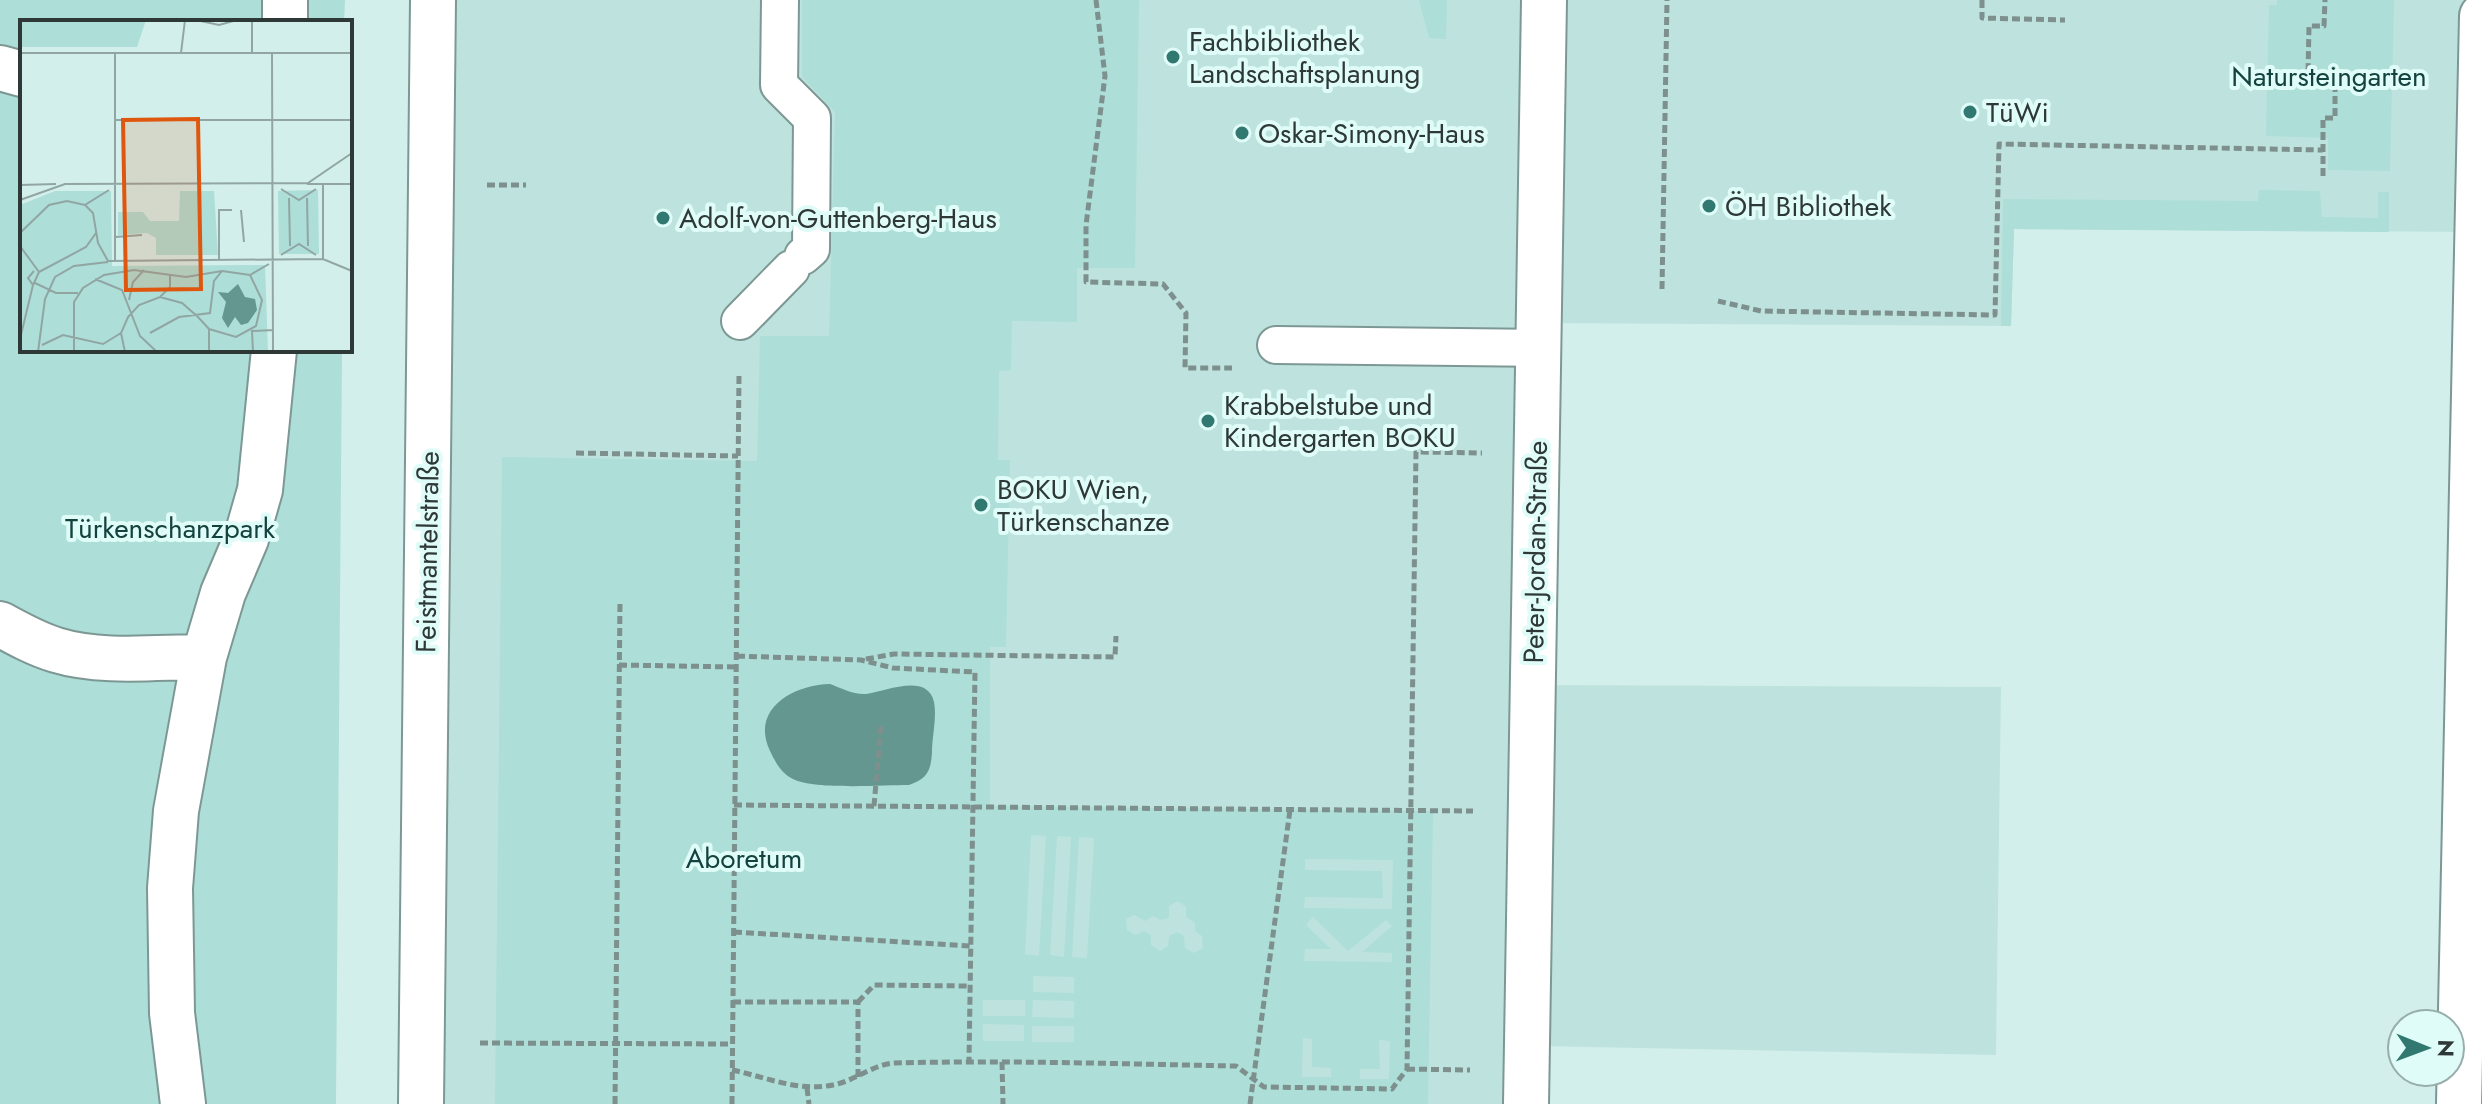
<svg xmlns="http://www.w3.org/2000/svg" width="2482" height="1104" font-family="Jost,sans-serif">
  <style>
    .built { fill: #bee3de }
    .green { fill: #added8; fill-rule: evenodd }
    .water { fill: #649790 }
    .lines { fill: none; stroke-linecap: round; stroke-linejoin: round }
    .service-casing { stroke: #7d9894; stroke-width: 40 }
    .pedestrian-casing { stroke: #7d9894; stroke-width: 48 }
    .minor-casing { stroke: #7d9894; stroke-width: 48 }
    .secondary-casing { stroke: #7d9894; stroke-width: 48 }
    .path { stroke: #7d908d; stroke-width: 5; stroke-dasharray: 8 4; stroke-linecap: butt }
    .service { stroke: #fff; stroke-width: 36 }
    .pedestrian { stroke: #fff; stroke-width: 44 }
    .minor { stroke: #fff; stroke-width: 44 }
    .secondary { stroke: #fff; stroke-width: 44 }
    .poi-dot { fill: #317870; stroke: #e0fcf8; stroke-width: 3 }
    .labels { text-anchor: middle; stroke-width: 8; stroke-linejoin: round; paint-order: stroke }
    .poi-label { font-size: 28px; fill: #2d3837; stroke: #e0fcf8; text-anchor: start }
    .park-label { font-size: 28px; fill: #14433f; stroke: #e0fcf8 }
    .street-label { font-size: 28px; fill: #2d3837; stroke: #e0fcf8 }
    .inset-road { fill: none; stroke: #91a6a3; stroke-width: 2 }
    .view { fill: #df570e; fill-opacity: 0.15; stroke: #df570e; stroke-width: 4 }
    .inset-edge { fill: none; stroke: #2d3837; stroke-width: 4 }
  </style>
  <rect width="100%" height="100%" fill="#d3efeb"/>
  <path class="built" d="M432,0H2482L2478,232L2014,229L2011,326L1538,323L1533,685L2001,687L1996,1055L1536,1046L1534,1104H420Z"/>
  <path class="green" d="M0,0H345L344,22H22V350H342L336,1104H0Z
    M802,0H1139L1135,268H1077V322L1012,321L1011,370L999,371L998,460H1010L1006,647H990V806L1433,811L1428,1104H495L502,457L757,461L760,336H829L835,112L802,77ZM1031,835L1046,836L1039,956L1025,954ZM1057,836L1071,837L1064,957L1050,955ZM1079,837L1094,838L1087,958L1072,957ZM1305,859L1393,860L1392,909L1304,908L1305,897L1383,898L1382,871L1305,870ZM1178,901L1186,907V917L1195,923V931L1202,936L1203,948L1194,953L1185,948L1184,936L1177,932L1169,936L1168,946L1160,951L1151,945V935L1144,931L1135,935L1127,930L1126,919L1134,915L1145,921L1153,916L1160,920L1169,918V906ZM1313,917L1348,951L1386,920L1392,926L1362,952L1392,953V962L1304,961L1305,949H1331L1306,925ZM1033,976L1074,977V993L1033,992ZM983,1000H1025V1016H983ZM1033,1000L1074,1001V1018L1032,1017ZM983,1024L1024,1025V1041H983ZM1032,1026H1074V1042H1032ZM1303,1038L1312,1039V1067L1331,1068V1077H1302ZM1379,1040L1390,1041L1389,1079H1360V1069H1380Z
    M1419,0H1447L1446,39L1429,38Z
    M2277,0H2394L2390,171L2328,170V138L2266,136L2269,5H2277Z
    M2259,190L2320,191L2322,217L2378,218V192H2389V232L2014,229L2011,326H2001L2003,199L2258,201Z"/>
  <path class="water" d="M830,684C841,688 854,695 866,694C885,692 927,672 934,702C937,717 932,737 932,752C931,771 927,779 909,785C882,785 814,790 793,779C782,774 775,762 770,751C750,709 793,685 830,684Z"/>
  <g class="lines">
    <g class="service-casing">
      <path id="service" d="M780,0L779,85L812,118L811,249L803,256
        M740,321L791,269
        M1276,345L1538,348"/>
    </g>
    <g class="pedestrian-casing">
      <path id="pedestrian" d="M285,0V22
        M0,68L22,74
        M0,624C18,634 36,644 56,650C102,664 157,657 204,657
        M183,1104L172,1013L170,888L176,811L204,657L223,593L246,539L260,490L274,350"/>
    </g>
    <g class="minor-casing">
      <path id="minor" d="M421,1104L433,0
        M2459,1104L2482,16"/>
    </g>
    <g class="secondary-casing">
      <path id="secondary" d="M1526,1104L1544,0"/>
    </g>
    <path class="path" d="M1096,0L1105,76L1086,225V282L1163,284L1186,313L1185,368H1232
      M1982,0V18L2065,20
      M2323,176V118H2335V85H2323L2324,74L2308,73L2309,26H2324L2325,0
      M487,185H526
      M1662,289L1667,0
      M1718,301L1761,311L1995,315L1999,144L2323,150
      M576,453L738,456
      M737,656L861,660L893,668L975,672L969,1061
      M866,659L894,654L1115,657L1116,636
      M619,665L736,667
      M734,805L1473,811
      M874,806L881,725
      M734,932L970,946
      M733,1002H858V1077
      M858,1002L874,985L970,986
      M480,1043L732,1044
      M1002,1062L1003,1104
      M1407,1069L1470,1070
      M732,1070C766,1077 798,1092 833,1085C855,1081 873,1064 895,1063C1009,1060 1123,1064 1236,1066L1264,1087L1392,1089L1407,1069L1416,452L1482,453
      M807,1088L809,1104
      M615,1104L620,601
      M732,1104L739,374
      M1250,1104L1290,810"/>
    <use href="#service" class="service"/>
    <use href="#pedestrian" class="pedestrian"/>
    <use href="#minor" class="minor"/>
    <use href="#secondary" class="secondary"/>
  </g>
  <g class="poi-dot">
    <circle cx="1173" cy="57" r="8"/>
    <circle cx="1970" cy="112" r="8"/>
    <circle cx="1242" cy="133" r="8"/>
    <circle cx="1709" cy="206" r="8"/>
    <circle cx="663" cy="218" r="8"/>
    <circle cx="1208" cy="421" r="8"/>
    <circle cx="981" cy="505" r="8"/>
  </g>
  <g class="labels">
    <g class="poi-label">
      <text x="1189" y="51">Fachbibliothek<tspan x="1189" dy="32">Landschaftsplanung</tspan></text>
      <text x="1986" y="122">TüWi</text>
      <text x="1258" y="143">Oskar-Simony-Haus</text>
      <text x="1725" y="216">ÖH Bibliothek</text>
      <text x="679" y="228">Adolf-von-Guttenberg-Haus</text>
      <text x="1224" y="415">Krabbelstube und<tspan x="1224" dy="32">Kindergarten BOKU</tspan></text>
      <text x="997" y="499">BOKU Wien,<tspan x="997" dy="32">Türkenschanze</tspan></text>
    </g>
    <g class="park-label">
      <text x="2329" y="86">Natursteingarten</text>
      <text x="170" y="538">Türkenschanzpark</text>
      <text x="744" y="868">Aboretum</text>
    </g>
    <g class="street-label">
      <text transform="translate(427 552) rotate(-89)" y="10">Feistmantelstraße</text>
      <text transform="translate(1535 552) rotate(-89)" y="10">Peter-Jordan-Straße</text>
    </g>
  </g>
  <g transform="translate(20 20)">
    <rect width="332" height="332" fill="#d3efeb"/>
    <path d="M0,0H126L117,27H0ZM298,170L299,234H259L258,171ZM35,171H91L92,246L245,245L248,332H0V185ZM160,171H194L198,235H136V218L127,213L98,215V192H123L130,201H159Z" fill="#added8"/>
    <path d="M218,264L225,277L235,279L237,290L228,303L221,305L215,297L208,308L202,298L206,282L198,272L208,273Z" fill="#649790"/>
    <path class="inset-road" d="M176,0L199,5L217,0M232,0V33M0,33H332M95,33V240M161,33L165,0M252,33L253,332M95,100H332M287,164H332M0,165L36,164M303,165V239M261,169L279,180L296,169M269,178L270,226M287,178L288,226M0,180L45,164L288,163L332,133M221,190L224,222M0,213L29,185L47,181L65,185M95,217L122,215M0,226L19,252L13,265L8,258L14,251M261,235L279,224L296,235M199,240V190H212M88,241L303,239L332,251M88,241L78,223L73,193L65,185L89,170M19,252L66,227L76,213M75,259L102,270L120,316L137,332M15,263L36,273H58M140,277L150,267V255M109,280L113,262L124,250M189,309L216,317L236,306L242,280L230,255M130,313L159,297L190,293L194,261L202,251M0,319L13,265M22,325L43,315L83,324L101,313M18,332L25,279L35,257L54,246L88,242M54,332V282L63,268L84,255L114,250L166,257L202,251L230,255L249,244M105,332L101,313L108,297L119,285L140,277L162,283L178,297L189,309V332M233,332L232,311L253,310"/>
    <path class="view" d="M178,99L181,269L106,270L103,100Z"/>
    <rect width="332" height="332" class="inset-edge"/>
  </g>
  <g transform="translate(2426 1048) rotate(91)"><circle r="38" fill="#e0fcf8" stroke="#98aeab" stroke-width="2"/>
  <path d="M0-6L14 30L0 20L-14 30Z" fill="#317870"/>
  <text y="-12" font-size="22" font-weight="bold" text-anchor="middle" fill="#2d3837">N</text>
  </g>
</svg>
